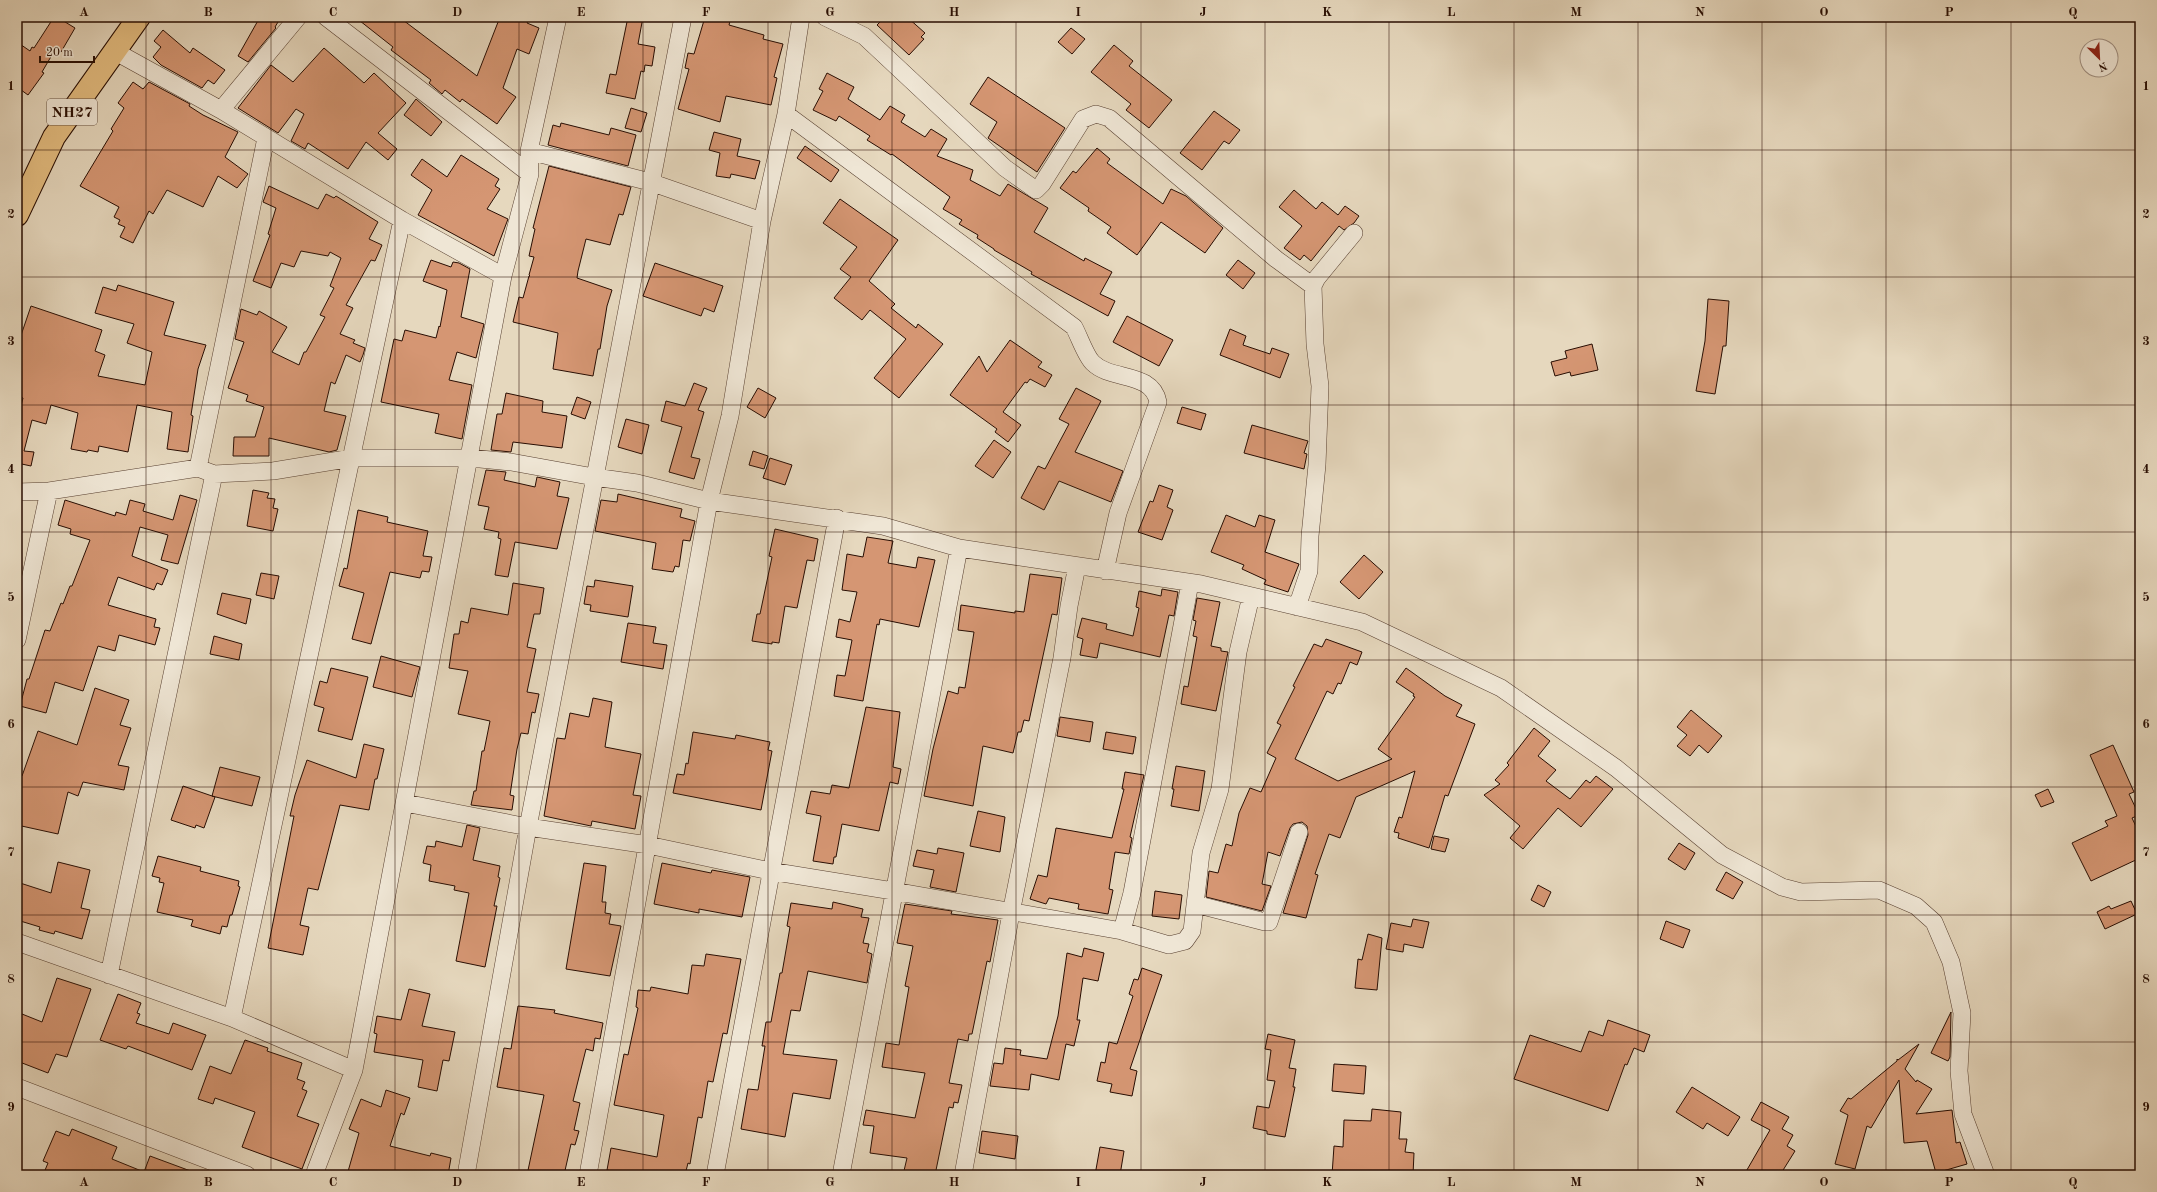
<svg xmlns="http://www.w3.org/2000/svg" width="2157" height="1192" font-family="'Old Standard TT',serif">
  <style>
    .building { fill: #d59673; stroke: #280d02 }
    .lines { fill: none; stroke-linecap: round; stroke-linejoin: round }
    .minor-casing { stroke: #584031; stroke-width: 18 }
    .trunk-casing { stroke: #280d02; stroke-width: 24 }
    .minor { stroke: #efe6d5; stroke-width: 17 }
    .trunk { stroke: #e3bc7f; stroke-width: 22 }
    .grid { fill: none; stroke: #280d02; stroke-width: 1; stroke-opacity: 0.55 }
    .labels { text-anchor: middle; stroke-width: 3; stroke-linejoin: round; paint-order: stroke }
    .shield { fill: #efe6d5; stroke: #644e41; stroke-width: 1 }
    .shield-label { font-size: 15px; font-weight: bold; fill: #280d02 }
    .neatline { fill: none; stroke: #280d02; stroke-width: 1.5 }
    .grid-label { font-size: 13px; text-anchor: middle; font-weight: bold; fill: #280d02 }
  </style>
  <rect width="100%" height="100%" fill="#e6d8be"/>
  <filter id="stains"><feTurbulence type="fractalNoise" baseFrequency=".005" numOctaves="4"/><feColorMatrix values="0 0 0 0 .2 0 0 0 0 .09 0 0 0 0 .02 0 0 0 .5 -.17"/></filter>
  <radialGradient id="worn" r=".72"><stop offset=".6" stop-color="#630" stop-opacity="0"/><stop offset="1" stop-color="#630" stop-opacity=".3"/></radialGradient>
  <path class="building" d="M54,17H57L75,28L61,52L56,48L42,72L44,73L28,95L17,87V42L30,51L32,47L34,48Z
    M260,17H281L275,27L276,28L248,62L238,56Z
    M355,17H399L477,76L500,17H530L527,23L539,28L529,54L517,49L503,88L516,97L497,124L462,99L460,102L445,90L442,94L429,83L431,80L391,50L393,47Z
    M628,17H643L638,44L655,47L652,66L645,65L644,72L641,71L635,99L606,93L610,74L616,75Z
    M705,17H731L729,25L764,35L763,39L783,44L774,77L777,78L771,105L726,96L720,122L678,109L689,69L685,68L688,53L694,54Z
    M885,17H907L925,33L921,37L924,39L909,55L877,25Z
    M1071,28L1085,39L1072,54L1058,42Z
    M163,30L190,53L193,48L225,70L214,84L208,80L202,88L161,65L153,57L161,47L154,41Z
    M1114,45L1133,61L1129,66L1172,100L1149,128L1126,110L1131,104L1091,72Z
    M324,48L364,83L374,73L406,103L378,133L397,149L388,160L366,142L348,169L308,143L305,149L291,141L304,114L296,109L278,133L238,108L271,65L293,82Z
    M827,73L854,87L848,99L880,120L890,106L905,115L901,122L925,137L931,129L947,139L937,156L973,170L970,180L1000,196L1008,184L1048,208L1034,232L1084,261L1085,258L1112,272L1100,294L1115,301L1108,316L1031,274L1032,272L994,250V249L977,238L978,235L959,224L962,220L943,209L950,197L892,154L891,155L867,140L870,136L839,116L836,121L813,110L823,91L819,89Z
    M988,77L1065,128L1037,172L988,138L997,122L970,104Z
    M133,82L143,89L149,82L190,104L189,106L203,115L238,132L225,157L248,174L237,188L218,176L203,207L167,190L153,214L149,211L133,243L120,237L125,227L118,224L120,220L114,217L119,207L80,186L113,131L111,129L124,108L118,103Z
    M416,99L442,122L431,136L404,115Z
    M631,108L647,113L641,132L625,128Z
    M1214,111L1240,130L1229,144L1224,141L1202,170L1180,153Z
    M561,123L609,135L611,128L636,135L628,166L548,145L553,125L560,127Z
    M714,132L741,139L737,156L760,161L755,179L731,174L730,178L716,176L720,153L709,150Z
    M805,146L839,170L831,182L797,158Z
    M1097,148L1110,159L1107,163L1163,204L1171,189L1186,196L1223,228L1205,253L1161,222L1137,255L1107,233L1111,227L1088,211L1089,208L1060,188L1073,171L1076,173Z
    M461,155L499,179L495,186L500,189L487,209L508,219L494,256L418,215L432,190L411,175L422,159L447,177Z
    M549,166L631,187L623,215L619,214L610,245L586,239L578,271L577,278L612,290L607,306L600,349H598L593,376L553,369L558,333L513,322L519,297L523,298L529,276H530L529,275L534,257L529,256L535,229L533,228Z
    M269,186L318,209L326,194L334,198L336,196L378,222L369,239L382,245L375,261L371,260L346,305L353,308L340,334L355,340L353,343L365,348L363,355L360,362L346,355L335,384L331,382L324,411L346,416L337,450L329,452L269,438V456H233L234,437H255L264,407L246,401L248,395L228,388L244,342L235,339L241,309L257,315L259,311L287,327L272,352L299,365L304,352H306L325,317L320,315L334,288L330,286L341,258L330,252L328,256L301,251L294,267L281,263L271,288L253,281L270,235L268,234L276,208L263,202Z
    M1294,190L1316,209L1322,202L1338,215L1345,206L1359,216L1354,223L1344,230L1339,226L1311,261L1304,255L1300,260L1284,248L1302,226L1279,207Z
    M840,199L898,240L869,281L895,304L891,308L916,328L918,324L943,344L899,398L874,378L906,339L870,310L862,320L834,298L851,277L840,269L857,247L823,223Z
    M431,260L451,267L453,262L459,263L470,269L461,317L484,324L476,358L457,352L449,380L472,385L462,439L435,433L439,414L381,402L394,339L402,341L405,330L436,338L439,326L440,327L447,290L423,281Z
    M1238,260L1255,273L1243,289L1226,275Z
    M655,263L723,286L714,312L704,308L701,316L643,296Z
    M118,285L174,302L164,335L206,345L198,369L191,415L193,416L188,452L167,449L172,412L137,405L128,452L99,446L98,452L88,450L87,452L71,449L78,413L51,405L46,424L32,420L24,451L34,452L31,466L17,463V420L23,398L17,396V347L31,306L102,330L95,351L105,355L98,376L145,385L152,352L127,343L134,324L95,313L103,287L116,291Z
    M1708,299L1729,301L1726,346H1723L1715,394L1696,391L1705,341Z
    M1127,316L1173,340L1159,366L1113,342Z
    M1230,329L1246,336L1243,345L1270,354L1272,348L1289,354L1280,378L1220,355Z
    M1010,340L1042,362L1038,367L1052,375L1045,387L1030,379L1027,383L1025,382L1003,412L1021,425L1008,442L995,432L997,429L950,395L979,356L987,372Z
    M1592,344L1598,370L1571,376L1570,372L1555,376L1551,362L1567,358L1565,351Z
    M694,383L707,388L698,410L704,412L691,457L700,459L694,479L669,472L682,427L661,421L666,401L685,406Z
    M758,388L776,398L765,418L747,407Z
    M1076,388L1101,401L1075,452L1123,471L1111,502L1059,481L1044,510L1021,498L1038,466L1045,469L1069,424L1059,419Z
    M506,393L543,401L542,412L567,416L562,448L513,442L511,452L491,450L497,414H502Z
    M577,397L591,402L585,419L571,414Z
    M1182,407L1206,414L1201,430L1177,423Z
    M626,419L649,425L642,454L618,447Z
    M1252,425L1308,441L1304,453L1307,454L1304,469L1244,453Z
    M994,440L1011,452L993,478L975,466Z
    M753,451L768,456L764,469L749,465Z
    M770,458L792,465L785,485L763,478Z
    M486,470L506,472L504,480L535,487L537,477L560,482L557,496L569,498L557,549L515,542L508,577L495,575L501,539L498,538L499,532L484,529L489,507L478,505Z
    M1159,485L1173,490L1167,507L1173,510L1162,540L1138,532L1150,501L1153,502Z
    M253,490L269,493L267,498L275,499L273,508L278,509L273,531L247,526Z
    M618,494L682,509L680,517L695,521L690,541L683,540L679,567L675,566L673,572L652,569L656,543L595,531L601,500L617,502Z
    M180,495L197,500L178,564L161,560L168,535L140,527L132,556L168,570L162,585L157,583L154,590L118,577L108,605L156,619L154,627L160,628L155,645L119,635L115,651L98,646L83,691L55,682L46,713L20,706L27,679H29L45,630L50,631L61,603L63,604L70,586H72L90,540L70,534L71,529L58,525L65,500L115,516L116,512L126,515L130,500L145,504L143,511L173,520Z
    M358,510L388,517L387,522L428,531L423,556L432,557L429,572L422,571L420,578L390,572L371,644L352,639L364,593L339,586L344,568L347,569Z
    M1226,515L1255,527L1259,515L1275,520L1265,552L1299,564L1288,592L1264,584L1266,580L1242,569L1244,565L1211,552Z
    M775,529L818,539L814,561L807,560L797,608L785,606L779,643L772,642V644L752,641L757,614H760L772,557L769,556Z
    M867,537L893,541L888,563L916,568L918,557L935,560L919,627L880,619L879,625L877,624L863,701L834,696L837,675L845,676L852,640L836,637L839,619L850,622L857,592L842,590L847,554L863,557Z
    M1364,555L1383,572L1359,599L1340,582Z
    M261,573L279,576L274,599L256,595Z
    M1030,574L1062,578L1057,615L1052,614L1029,721L1024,720L1021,732H1018L1013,753L983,746L973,806L924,796L933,749L948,691L958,694L959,687L965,688L974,632L958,630L961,605L1015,613V611L1024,612Z
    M595,580L633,586L628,617L590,611L591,605L584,604L587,586L594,587Z
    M513,583L544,588L540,614H534L527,647L536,649L527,692L539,694L535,713L532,712L528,734L521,733L517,749L510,795L514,796L512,810L471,805L474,791H476L482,751H484L490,721L458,714L468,671L449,668L454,634H459L461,621L468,623L471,608L508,615Z
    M1162,589L1178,592L1174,616L1169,615L1160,657L1100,643L1097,658L1080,655L1083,639L1077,637L1082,618L1107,624L1106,629L1133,636L1139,608L1136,607L1139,591L1161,596Z
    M222,593L251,599L246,624L217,614Z
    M1197,598L1220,602L1211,646L1221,648V651L1228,652L1216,711L1181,704L1184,686L1188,687L1197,637L1193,636L1196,621L1193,620Z
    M628,623L656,627L653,643L667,645L663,669L621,662Z
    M214,636L242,644L239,660L210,654Z
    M1326,639L1362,652L1357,665L1350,662L1341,684L1338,683L1333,694L1327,691L1295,759L1338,781L1392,759L1378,749L1415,697L1413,696L1414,694L1396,682L1406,668L1445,696L1462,705L1456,716L1475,724L1448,796L1445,795L1429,848L1398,838L1399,833L1394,832L1399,817L1402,818L1415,771L1356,797L1340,838L1329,834L1315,874L1318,875L1306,918L1283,913L1308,835L1307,826L1302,822L1293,824L1290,828L1280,856L1268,852L1262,884L1271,886L1262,911L1206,897L1209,871L1218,873L1226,844L1232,846L1239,813L1250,788L1261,792L1276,758L1267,753L1281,725L1277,723L1295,687L1293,686L1314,644L1322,647Z
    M381,656L420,667L412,697L373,687Z
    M331,668L368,677L352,740L318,731L324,708L314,705L320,681L327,683Z
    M95,688L129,700L120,725L131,728L118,765L129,767L124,790L83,782L78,796L68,792L58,834L17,825V775L22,776L38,731L77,745Z
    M593,698L612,702L605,747L641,754L633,795L641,796L635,829L592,821L591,826L544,816L557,738L565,739L570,713L589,717Z
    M866,707L900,712L893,767L901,769L898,784L890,782L879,831L842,824L836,857H834L833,864L813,861L821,816L806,813L811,791L830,794L832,785L849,788Z
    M1691,710L1722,736L1708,753L1699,745L1690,756L1677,746L1687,735L1677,727Z
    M1060,717L1093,722L1090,742L1057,736Z
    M1534,728L1550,741L1538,756L1556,770L1546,781L1570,799L1586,780L1590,783L1596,776L1613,789L1581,827L1558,808L1523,849L1510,838L1520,826L1484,795L1500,784L1495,780L1509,765L1507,763Z
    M693,732L735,739L736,735L770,742L768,750L772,751L761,810L673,793L677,774L684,775L686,763L688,764Z
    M1106,732L1136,737L1133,754L1103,749Z
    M364,744L384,749L377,779H375L369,810L340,805L318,890L308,888L300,925L309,927L303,955L268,948L294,816H290L295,795L307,760L356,778Z
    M2113,745L2134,792L2129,794L2139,815L2132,818L2140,835V858L2091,881L2072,843L2108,826L2105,821L2117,816L2090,755Z
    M1176,766L1205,771L1199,811L1171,806L1174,789H1172Z
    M220,767L260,777L252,806L212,796Z
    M1125,772L1144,775L1130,837L1132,838L1129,854L1115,852L1109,889L1113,890L1108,914L1078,909L1079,904L1049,898L1046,904L1030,899L1038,875L1047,877L1056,828L1112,838L1124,789H1122Z
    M183,786L215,797L204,828L196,825L195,828L171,820Z
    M2048,789L2054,802L2041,807L2035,795Z
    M978,811L1005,817L1000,852L970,846Z
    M467,825L480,828L473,860L500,866L498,877L500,878L494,906H497L485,967L456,961L469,893L454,890L455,886L429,881L431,865L423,863L427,846L435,847L436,841L462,847Z
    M1434,836L1449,839L1445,852L1431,849Z
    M1679,843L1695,853L1685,870L1668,859Z
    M938,848L964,853L956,892L930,887L934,870L913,866L917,850L937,854Z
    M158,856L201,867L200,871L239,881L238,886L240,887L232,915H230L227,927L222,926L220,934L191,926L193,920L157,912L164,883L159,882L160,878L152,876Z
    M58,862L90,870L81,908L90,910L82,939L55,931L54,934L39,930L40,927L17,920V882L51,893Z
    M584,863L606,866L602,902H606L605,913L611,914L609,924L621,926L610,976L566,969Z
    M662,863L711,873L712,870L750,877L742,917L699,909V913L654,904Z
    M1726,872L1743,882L1733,899L1716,890Z
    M1538,885L1551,892L1544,907L1531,900Z
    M1155,891L1182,895L1179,919L1152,916Z
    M2131,901L2137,914L2105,929L2097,912L2109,906L2111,909Z
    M833,902L863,909L861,917L869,918L863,943L869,944L867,952L872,954L867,983L808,971L800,1011L791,1010L783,1054L837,1060L830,1099L793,1093L785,1137L741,1129L748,1089L758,1090L765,1046H762L766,1022H771L780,973H782L790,927L787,926L791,903L832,909Z
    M905,904L952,911L951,914L998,920L990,962L987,961L972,1034H969L968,1041L958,1039L949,1083L962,1085L958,1103L954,1102L953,1108L949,1107L935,1175H903L907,1158L870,1153L874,1126L863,1125L866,1110L915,1118L925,1073L882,1067L886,1043L899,1045L909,987L905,986L913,946L897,943Z
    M1413,919L1429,922L1423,948L1404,944L1403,952L1386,949L1391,923L1411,927Z
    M1666,921L1690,930L1683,948L1660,939Z
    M1368,934L1382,938L1377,990L1355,988L1358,959L1362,960Z
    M1084,948L1104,953L1098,981L1083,978L1077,1020H1080L1074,1046L1066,1044L1059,1080L1031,1074L1029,1090L990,1086L994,1063L1003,1064L1005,1048L1021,1050L1020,1055L1047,1059L1058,1016L1067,953L1082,957Z
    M706,954L741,959L727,1034L723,1033L713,1082L708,1081L702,1118L698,1117L690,1164L688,1163L685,1175H633L607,1170L611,1148L657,1157L664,1115L614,1105L624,1054L628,1055L638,1008L636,1007L638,990L650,991L651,987L688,994L692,965L704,966Z
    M1142,968L1162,975L1130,1069L1137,1071L1132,1096L1110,1092L1112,1084L1097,1081L1101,1062L1105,1063L1109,1042L1117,1044L1133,996L1129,994L1134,979L1138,980Z
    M57,978L91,989L67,1057L56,1054L48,1073L17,1061V1012L42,1022Z
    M409,989L430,994L422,1026L455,1032L449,1061L443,1060L437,1091L418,1087L423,1060L374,1052L377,1034L374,1033L377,1016L401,1020Z
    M118,994L141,1003L137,1013L140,1014L136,1023L169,1034L173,1023L206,1035L192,1070L128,1046L126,1049L100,1040Z
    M518,1006L555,1010L554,1013L603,1023L600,1039L595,1038L593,1051L586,1049L573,1101L580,1103L574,1130L579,1131L575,1145L571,1144L564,1175H527L544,1095L497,1087L504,1048L511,1049Z
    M1951,1012L1950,1057L1948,1061L1931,1053Z
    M1608,1020L1650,1035L1644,1052L1634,1048L1627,1065L1625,1064L1608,1111L1514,1079L1530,1035L1581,1052L1589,1031L1603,1036Z
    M1268,1034L1295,1040L1289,1068L1296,1069L1293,1087H1295L1285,1137L1267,1134V1131L1253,1128L1257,1106L1269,1108L1275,1081L1267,1080L1271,1050L1265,1049Z
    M245,1040L268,1048L267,1051L302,1063L297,1079L305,1082L302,1089L307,1091L297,1116L319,1124L302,1169L242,1147L255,1112L215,1098L213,1104L198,1099L210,1066L231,1074Z
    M1919,1044L1905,1069L1916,1082L1917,1080L1932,1089L1916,1114L1952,1110L1956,1143L1960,1142L1967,1164L1936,1173L1927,1141L1904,1143L1899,1080L1871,1128L1867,1126L1855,1169L1835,1164L1848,1115L1840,1111L1848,1098L1851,1099L1897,1061V1059L1898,1060Z
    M1334,1064L1366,1066L1364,1094L1332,1091Z
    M1692,1087L1740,1117L1728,1136L1707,1123L1703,1129L1676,1112Z
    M386,1090L410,1098L404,1115L401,1113L390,1146L430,1156L431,1153L451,1158L448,1175H347L359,1133L349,1129L361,1099L381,1107Z
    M1761,1102L1789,1117L1782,1129L1793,1135L1787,1146L1795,1151L1780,1175H1744L1770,1130L1751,1120Z
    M1372,1109L1401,1112L1399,1139H1407L1405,1152L1414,1153L1413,1175H1332L1334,1146L1343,1147L1344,1120L1371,1121Z
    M72,1129L117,1147L112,1159L144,1172L150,1156L196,1173V1175H43L48,1163L43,1161L56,1131L69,1136Z
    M982,1131L1018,1136L1015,1159L979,1153Z
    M1100,1147L1124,1151L1120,1175H1095Z"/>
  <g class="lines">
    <g class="minor-casing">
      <path id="minor" d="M326,17L530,174
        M825,17L864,36L1005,168L1036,190L1042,184L1083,119L1096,114L1109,118L1276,259L1313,286
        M116,52L221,110L402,220L503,276
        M221,110L298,17
        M786,114L1074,327C1079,336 1086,357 1093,363C1111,381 1152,371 1158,402L1118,513L1105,571
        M529,151L650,182L762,221
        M198,468L266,138
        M17,492L49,491L198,468L214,474L273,471L352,458H470L511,462L594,477L637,483L709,501L883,526L959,548L1201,584L1362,622L1501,688L1616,768L1722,855L1782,887L1801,892L1879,890L1916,906L1934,922L1951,962L1962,1013L1959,1071L1963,1114L1986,1175
        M1297,607L1309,571L1310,536L1317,465L1320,386L1315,344L1313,286L1317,278L1354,233
        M17,640L49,491
        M405,803L528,827L648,845L770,871L893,891L1122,931L1132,893L1190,583
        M1195,904L1265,922H1269L1299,832
        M1122,931L1169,945L1185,941L1192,931L1201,853L1220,789L1238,652L1251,596
        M17,942L232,1018L354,1070
        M109,975L214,474
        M232,1018L402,220
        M17,1087L247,1175
        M314,1175L354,1070L503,276L530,174L529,151L558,17
        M466,1175L528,827L683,17
        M588,1175L709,501L730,416L762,221L786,114L801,17
        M715,1175L837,518
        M841,1175L959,548
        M963,1175L1011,913L1062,658L1069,606L1077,566"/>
    </g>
    <g class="trunk-casing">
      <path id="trunk" d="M17,215L54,137L139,17"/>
    </g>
    <use href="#minor" class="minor"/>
    <use href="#trunk" class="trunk"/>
  </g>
  <path class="grid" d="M146,17V1175M271,17V1175M395,17V1175M519,17V1175M643,17V1175M768,17V1175M892,17V1175M1016,17V1175M1141,17V1175M1265,17V1175M1389,17V1175M1514,17V1175M1638,17V1175M1762,17V1175M1886,17V1175M2011,17V1175M17,150H2140M17,277H2140M17,405H2140M17,532H2140M17,660H2140M17,787H2140M17,915H2140M17,1042H2140"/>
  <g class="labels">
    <rect class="shield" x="47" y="99" width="50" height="26" rx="3"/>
    <g class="shield-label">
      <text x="72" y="117">NH27</text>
    </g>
  </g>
  <rect width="2157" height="1192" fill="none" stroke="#e6d8be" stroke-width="44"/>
  <g transform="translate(2099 58) rotate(156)"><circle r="19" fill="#efe6d5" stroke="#9f8f81"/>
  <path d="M0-3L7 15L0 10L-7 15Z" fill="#8f2418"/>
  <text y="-6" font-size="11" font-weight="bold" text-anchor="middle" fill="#280d02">N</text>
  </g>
  <path d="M40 56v6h54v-6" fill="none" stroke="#280d02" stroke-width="2"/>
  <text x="46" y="56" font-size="12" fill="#280d02" stroke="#efe6d5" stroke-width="3" paint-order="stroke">20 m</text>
  <rect x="22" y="22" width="2113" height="1148" class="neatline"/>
  <g class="grid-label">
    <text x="84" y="16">A</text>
    <text x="208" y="16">B</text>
    <text x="333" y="16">C</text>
    <text x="457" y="16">D</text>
    <text x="581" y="16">E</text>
    <text x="706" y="16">F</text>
    <text x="830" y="16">G</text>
    <text x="954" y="16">H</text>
    <text x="1078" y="16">I</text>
    <text x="1203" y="16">J</text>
    <text x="1327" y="16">K</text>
    <text x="1451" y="16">L</text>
    <text x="1576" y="16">M</text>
    <text x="1700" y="16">N</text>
    <text x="1824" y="16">O</text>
    <text x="1949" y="16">P</text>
    <text x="2073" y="16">Q</text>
    <text x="11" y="90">1</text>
    <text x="2146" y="90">1</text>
    <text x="11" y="218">2</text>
    <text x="2146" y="218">2</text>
    <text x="11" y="345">3</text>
    <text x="2146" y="345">3</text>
    <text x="11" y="473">4</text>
    <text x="2146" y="473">4</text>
    <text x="11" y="601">5</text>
    <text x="2146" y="601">5</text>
    <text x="11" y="728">6</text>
    <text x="2146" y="728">6</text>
    <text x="11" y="856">7</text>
    <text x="2146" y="856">7</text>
    <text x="11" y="983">8</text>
    <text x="2146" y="983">8</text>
    <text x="11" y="1111">9</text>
    <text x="2146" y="1111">9</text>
    <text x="84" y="1186">A</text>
    <text x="208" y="1186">B</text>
    <text x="333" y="1186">C</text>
    <text x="457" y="1186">D</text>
    <text x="581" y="1186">E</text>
    <text x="706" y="1186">F</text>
    <text x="830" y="1186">G</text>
    <text x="954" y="1186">H</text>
    <text x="1078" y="1186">I</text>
    <text x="1203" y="1186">J</text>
    <text x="1327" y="1186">K</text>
    <text x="1451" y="1186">L</text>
    <text x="1576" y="1186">M</text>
    <text x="1700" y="1186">N</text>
    <text x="1824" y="1186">O</text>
    <text x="1949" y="1186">P</text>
    <text x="2073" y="1186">Q</text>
  </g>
  <rect width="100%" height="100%" filter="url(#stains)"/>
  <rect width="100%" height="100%" fill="url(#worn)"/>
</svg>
